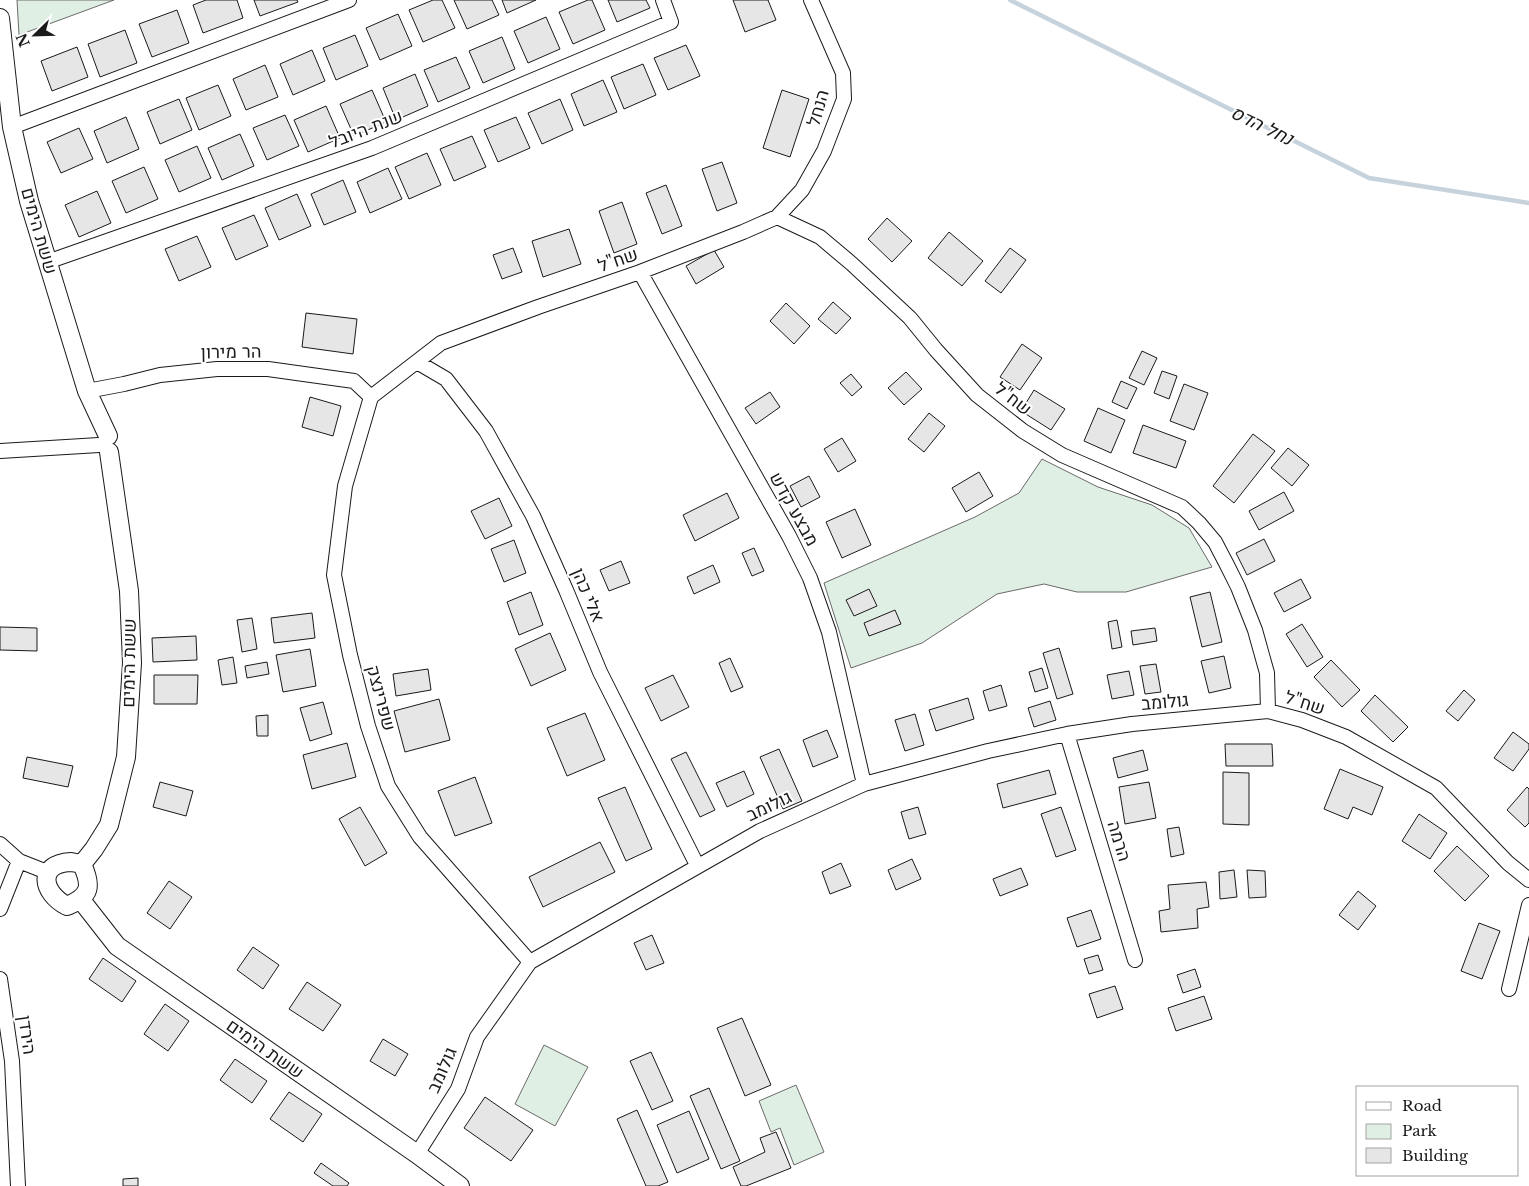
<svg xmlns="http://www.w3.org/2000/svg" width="1529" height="1186" font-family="'Libre Baskerville',Heebo,serif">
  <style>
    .green { fill: #e0efe3; stroke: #6a6a6a }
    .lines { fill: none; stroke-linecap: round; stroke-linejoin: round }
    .stream { stroke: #c6d2dc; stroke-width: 4.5 }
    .building { fill: #e6e6e6; stroke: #1a1a1a }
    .minor-casing { stroke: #1a1a1a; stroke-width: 16 }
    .tertiary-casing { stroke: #1a1a1a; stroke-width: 20 }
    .minor { stroke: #fff; stroke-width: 14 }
    .tertiary { stroke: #fff; stroke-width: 18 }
    .labels { text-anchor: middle; stroke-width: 4; stroke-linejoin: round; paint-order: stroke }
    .street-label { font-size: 18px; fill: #1a1a1a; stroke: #fff }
    .water-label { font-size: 19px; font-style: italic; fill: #1a1a1a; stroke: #fff }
  </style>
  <rect width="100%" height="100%" fill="#fff"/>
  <path class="green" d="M17,0H114L19,35Z
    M1042,459L1098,487L1152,505L1189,528L1212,567L1126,592H1077L1044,584L997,594L922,643L851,668L824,583L975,517L1019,493Z
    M544,1045L588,1067L555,1126L515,1104Z
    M796,1085L824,1152L794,1165L780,1128L771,1132L759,1101Z"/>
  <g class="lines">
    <path class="stream" d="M1010,0L1369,178L1529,203"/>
  </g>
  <path class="building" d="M206,0H237L243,18L203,33L193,5Z
    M254,0H297L298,2L260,16Z
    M433,0H442L455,28L423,42L409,10Z
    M454,0H492L499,15L467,29Z
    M502,0H536L507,13Z
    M588,0H592L605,30L573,44L559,12Z
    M608,0H646L650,8L617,22Z
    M733,0H768L776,20L745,32Z
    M177,10L189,43L152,57L139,24Z
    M398,14L412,46L380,60L366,28Z
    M546,17L560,49L528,63L514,31Z
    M125,30L137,63L100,77L88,44Z
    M355,35L368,66L336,80L323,48Z
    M502,37L515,69L483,83L469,51Z
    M686,45L700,76L668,90L654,58Z
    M77,47L88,77L52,91L41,61Z
    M312,50L325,81L293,95L280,64Z
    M456,57L470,88L438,102L424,70Z
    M643,64L656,95L624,109L611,77Z
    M265,65L278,97L246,110L233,79Z
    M415,74L428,106L396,120L383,88Z
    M603,80L617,112L584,126L571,94Z
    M218,85L231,116L199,130L186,98Z
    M372,90L386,122L354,136L340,104Z
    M782,90L809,99L790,157L763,148Z
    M179,99L192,130L160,144L147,112Z
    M560,99L573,130L542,144L528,113Z
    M326,106L340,138L308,152L294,120Z
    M285,115L299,146L267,160L253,128Z
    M126,117L139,149L107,163L94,131Z
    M516,117L530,148L498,162L484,130Z
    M79,128L93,159L61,173L47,142Z
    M240,134L254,166L222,180L208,148Z
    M472,136L486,167L454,181L440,149Z
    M197,146L211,178L179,192L165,160Z
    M427,153L441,185L409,199L395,167Z
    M722,162L737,203L717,211L702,169Z
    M144,167L158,199L126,213L112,181Z
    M388,168L402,199L370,213L357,182Z
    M343,180L356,212L324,225L311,194Z
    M666,185L682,226L662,234L646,193Z
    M97,191L111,223L79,237L65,205Z
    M297,194L311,226L279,240L265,208Z
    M622,202L637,244L614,253L599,211Z
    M254,215L268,246L236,260L222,228Z
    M887,218L912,241L892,262L868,239Z
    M569,229L581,264L543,277L532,241Z
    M949,232L983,261L962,286L928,258Z
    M197,236L211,267L179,281L165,249Z
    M513,248L522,272L502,279L493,255Z
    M1010,248L1026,260L1001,293L985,281Z
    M714,250L724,267L696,284L686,266Z
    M833,302L851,318L836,334L818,319Z
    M786,303L810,326L794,344L770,321Z
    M306,313L357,319L353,354L302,347Z
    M1022,344L1042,358L1020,390L1000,377Z
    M1142,351L1157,358L1144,385L1129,378Z
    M1162,371L1177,376L1169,399L1154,393Z
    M906,372L922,389L904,405L888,388Z
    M851,374L862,387L852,396L840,383Z
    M1121,381L1137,388L1127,409L1112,402Z
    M1184,384L1208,393L1194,430L1170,421Z
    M1034,390L1065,409L1051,430L1021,411Z
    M770,392L780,407L756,424L745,408Z
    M310,397L341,406L333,436L302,427Z
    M1098,408L1125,420L1111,453L1084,441Z
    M929,413L945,426L924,452L908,439Z
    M1143,425L1186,441L1176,468L1133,453Z
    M1253,434L1275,451L1234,503L1213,486Z
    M842,438L856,461L838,472L824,449Z
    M1288,448L1309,465L1292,486L1271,468Z
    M979,472L993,496L966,512L952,488Z
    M809,476L820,497L801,507L790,486Z
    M1284,492L1294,511L1259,530L1249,511Z
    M727,493L739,518L695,541L683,515Z
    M499,498L512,526L485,539L471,511Z
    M855,509L871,545L842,558L826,522Z
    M1264,539L1275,561L1247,575L1236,553Z
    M514,540L526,573L504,582L491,549Z
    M754,548L764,571L752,576L742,553Z
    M621,561L630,583L609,591L600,570Z
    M713,565L720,582L694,594L687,577Z
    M1301,579L1311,598L1284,612L1274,593Z
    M869,589L877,606L854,616L846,600Z
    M531,592L543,625L519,635L507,602Z
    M1210,592L1222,642L1202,647L1190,597Z
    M895,610L901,624L869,636L864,623Z
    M312,613L315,638L274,643L271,618Z
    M252,618L257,649L242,652L237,620Z
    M1117,620L1122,647L1112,649L1108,622Z
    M1302,624L1323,657L1307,667L1286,634Z
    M0,627L37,628V651L0,650Z
    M1155,628L1157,641L1133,645L1131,631Z
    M550,633L566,670L531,686L515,649Z
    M196,636L197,660L153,662L152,638Z
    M1059,648L1073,694L1057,699L1043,653Z
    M310,649L316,686L283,692L276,655Z
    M1224,656L1231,688L1209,693L1201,661Z
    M233,657L237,683L222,685L218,660Z
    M730,658L743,687L731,692L719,663Z
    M1331,660L1360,690L1342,707L1314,677Z
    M267,662L269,674L247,678L245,666Z
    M1156,664L1161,692L1145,694L1140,666Z
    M1042,668L1048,688L1035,692L1029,672Z
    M428,669L431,690L396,696L393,674Z
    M1129,671L1134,695L1112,699L1107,675Z
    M154,675H198L197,704H154Z
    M673,675L689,707L661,721L645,688Z
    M1001,685L1007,706L989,711L983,691Z
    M1464,690L1475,700L1458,721L1446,711Z
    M1375,695L1408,727L1393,742L1361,711Z
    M968,698L974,719L936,731L929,710Z
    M439,699L450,740L405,752L394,711Z
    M1050,701L1056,720L1034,727L1028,708Z
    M323,702L332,734L310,741L300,708Z
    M585,713L605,760L567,776L547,728Z
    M915,714L924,745L905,751L895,720Z
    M268,715V736H257L256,716Z
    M827,730L838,757L813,767L803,740Z
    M1513,732L1529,744V749L1513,771L1494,758Z
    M347,743L356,777L312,789L303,755Z
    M1225,744H1272L1273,766H1226Z
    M779,749L802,801L783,809L760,757Z
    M1143,750L1148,770L1118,778L1113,758Z
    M686,752L715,810L700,817L671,759Z
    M27,757L73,766L68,787L23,778Z
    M1340,769L1383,787L1372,815L1353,807L1348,819L1324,809Z
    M1049,770L1056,794L1003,808L997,784Z
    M744,771L754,794L727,807L716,783Z
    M1223,772L1249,773V825L1223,824Z
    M475,777L492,823L455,836L438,791Z
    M160,782L193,791L186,816L153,807Z
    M1149,782L1156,818L1125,824L1119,787Z
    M625,787L652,849L626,861L598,798Z
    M1527,787L1529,789V823L1525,827L1507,810Z
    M360,807L387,853L365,866L339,819Z
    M918,807L926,834L909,839L901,812Z
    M1061,807L1076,850L1056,857L1041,814Z
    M1419,814L1447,833L1430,859L1402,841Z
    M1179,827L1184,854L1171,857L1167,829Z
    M600,842L615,872L543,907L529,877Z
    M1457,846L1489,876L1465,901L1434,871Z
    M912,859L921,879L896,890L888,870Z
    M841,863L851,886L830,894L822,872Z
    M1021,868L1028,885L1000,896L993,879Z
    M1234,870L1237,897L1220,899L1219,872Z
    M1247,870L1265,871L1266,897L1249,898Z
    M169,881L192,897L170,929L147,913Z
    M1206,882L1209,907L1197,909L1198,928L1161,932L1159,911L1170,909L1168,885Z
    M1358,891L1376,906L1358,930L1339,915Z
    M1091,910L1101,939L1077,947L1067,918Z
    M1479,923L1500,931L1482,979L1461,971Z
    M652,935L664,963L646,970L634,943Z
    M253,947L279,965L263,989L237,970Z
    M1098,955L1103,970L1089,974L1084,959Z
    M103,958L136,981L122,1002L89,979Z
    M1195,969L1201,987L1183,993L1177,975Z
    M307,982L341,1005L323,1031L289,1009Z
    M1115,986L1123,1009L1097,1018L1089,994Z
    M1204,996L1212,1019L1176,1031L1168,1008Z
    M165,1004L189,1021L168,1051L144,1034Z
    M742,1018L771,1085L745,1096L717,1028Z
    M383,1039L408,1054L395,1076L370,1061Z
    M651,1052L673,1101L652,1110L630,1061Z
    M235,1059L267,1081L252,1103L220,1080Z
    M709,1088L740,1161L721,1169L690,1096Z
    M289,1092L322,1114L303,1142L270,1119Z
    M485,1097L533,1130L511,1161L464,1128Z
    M637,1110L668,1182L658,1186H646L617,1119Z
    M689,1111L709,1159L677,1173L657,1125Z
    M776,1132L791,1168L746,1186H741L733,1167L765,1152L760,1138Z
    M321,1163L349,1183L347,1186H333L314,1173Z
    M138,1178V1186H123V1179Z"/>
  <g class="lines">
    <g class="minor-casing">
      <path id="minor" d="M12,127L349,0
        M777,217L820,237L852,264L910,318L936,350L977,395L1023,431L1062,455L1182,507L1199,523L1215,542L1227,565L1238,587L1255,630L1267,673L1268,711
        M47,262L372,148L671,22L663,0
        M640,272L789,536L810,578L829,632L864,784
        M417,362L446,379L486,431L533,516L566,590L600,672L697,865
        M87,391L124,384L160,375L217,369H268L354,381L371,397
        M371,397L441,343L538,307L640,272L743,232L777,217L802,190L824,151L844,99L843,73L811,0
        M371,397L345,486L334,575L350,655L368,726L388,786L420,837L530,962
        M0,451L99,445
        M1067,734L1135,960
        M0,844L19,861L47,872
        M0,909L19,861
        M0,979L12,1061L18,1186
        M1509,989L1529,905
        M417,1154L458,1089L477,1037L530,962L760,831L864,784L988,751L1067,734L1132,724L1268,711L1302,720L1346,737L1436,788L1508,863L1529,880"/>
    </g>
    <g class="tertiary-casing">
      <path id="tertiary" d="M0,18L12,127L29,201L87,391L108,436
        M71,862L82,864C92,886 91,896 67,906C42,893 36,864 71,862Z
        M82,864L94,849L109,825L126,757L132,663L129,591L109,452
        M81,900L117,946L417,1154L460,1186"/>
    </g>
    <use href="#minor" class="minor"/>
    <use href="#tertiary" class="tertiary"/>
  </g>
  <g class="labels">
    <g class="street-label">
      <text transform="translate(818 108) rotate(-74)" y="6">הנחל</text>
      <text transform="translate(366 129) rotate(-21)" y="6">שנת היובל</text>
      <text transform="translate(39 231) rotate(74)" y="6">ששת הימים</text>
      <text transform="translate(618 260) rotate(-19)" y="6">שח"ל</text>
      <text transform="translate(231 352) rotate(-1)" y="6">הר מירון</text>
      <text transform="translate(1013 399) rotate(38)" y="6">שח"ל</text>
      <text transform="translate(794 509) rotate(61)" y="6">מבצע קדש</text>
      <text transform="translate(588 595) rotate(67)" y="6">אלי כהן</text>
      <text transform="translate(129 663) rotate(-89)" y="6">ששת הימים</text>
      <text transform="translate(381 698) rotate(75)" y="6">שפרינצק</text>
      <text transform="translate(1165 702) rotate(-5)" y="6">גולומב</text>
      <text transform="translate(1305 703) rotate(18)" y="6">שח"ל</text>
      <text transform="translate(769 806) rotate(-25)" y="6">גולומב</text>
      <text transform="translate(1119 841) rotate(73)" y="6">הרמה</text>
      <text transform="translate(27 1035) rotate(82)" y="6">הירדן</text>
      <text transform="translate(265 1049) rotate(35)" y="6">ששת הימים</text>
      <text transform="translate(442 1070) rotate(-66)" y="6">גולומב</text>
    </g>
    <g class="water-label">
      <text transform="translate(1262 125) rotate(26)" y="7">נחל הדס</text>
    </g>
  </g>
  <rect x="1356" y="1086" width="162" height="90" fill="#ffffff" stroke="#a3a3a3"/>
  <rect x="1366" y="1102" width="25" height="8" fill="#ffffff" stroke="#a3a3a3"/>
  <text x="1402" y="1111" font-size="15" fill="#1a1a1a">Road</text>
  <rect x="1366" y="1124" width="25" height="15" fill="#e0efe3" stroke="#a3a3a3"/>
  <text x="1402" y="1136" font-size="15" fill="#1a1a1a">Park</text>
  <rect x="1366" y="1148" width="25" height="15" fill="#e6e6e6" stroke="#a3a3a3"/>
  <text x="1402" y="1161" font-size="15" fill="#1a1a1a">Building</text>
  <g transform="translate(35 35) rotate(247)" stroke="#ffffff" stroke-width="4" paint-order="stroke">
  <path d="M0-4L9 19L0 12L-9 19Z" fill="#1a1a1a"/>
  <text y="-8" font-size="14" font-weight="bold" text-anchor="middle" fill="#1a1a1a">N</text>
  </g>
</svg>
